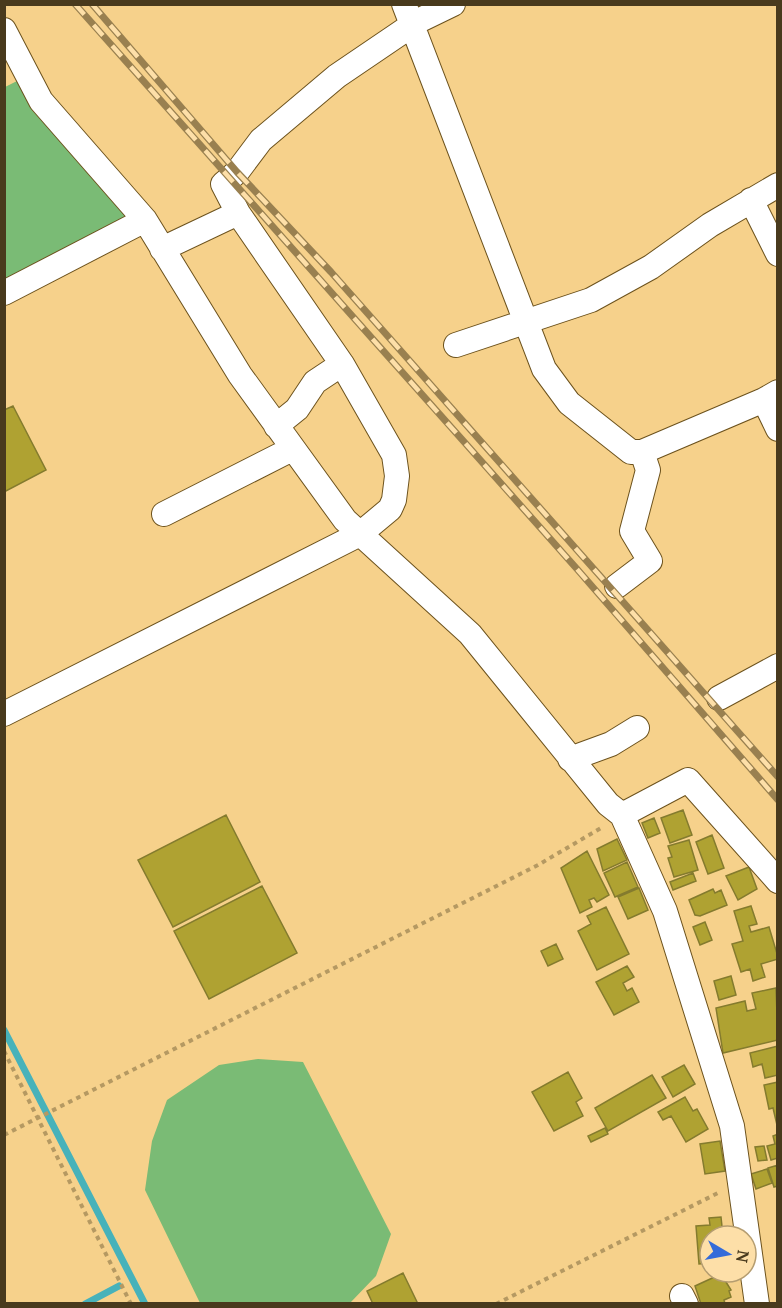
<svg xmlns="http://www.w3.org/2000/svg" width="782" height="1308" font-family="'PT Serif',serif">
  <style>
    .green { fill: #7abb75 }
    .lines { fill: none; stroke-linecap: round; stroke-linejoin: round }
    .stream { stroke: #47b2ba; stroke-width: 7 }
    .building { fill: #afa232; stroke: #847b2e; stroke-width: 1.5 }
    .street-casing { stroke: #6c521d; stroke-width: 26 }
    .path { stroke: #b59962; stroke-width: 4; stroke-dasharray: 4.5 4.5; stroke-linecap: butt }
    .street { stroke: #fff; stroke-width: 24 }
    .rail-casing { stroke: #998050; stroke-width: 7 }
    .rail { stroke: #fddfa8; stroke-width: 4.5; stroke-dasharray: 14; stroke-linecap: butt }
  </style>
  <rect width="100%" height="100%" fill="#f6d18b"/>
  <path class="green" d="M17,81L33,111L132,219L5,282V87Z
    M258,1059L303,1062L391,1234L376,1276L350,1303H200L145,1190L152,1141L167,1100L219,1065Z"/>
  <g class="lines">
    <path class="stream" d="M4,1030L145,1304
      M85,1304L119,1286"/>
  </g>
  <path class="building" d="M13,406L46,470L4,492V410Z
    M683,810L692,835L670,843L661,818Z
    M226,815L260,882L173,927L138,860Z
    M654,818L660,833L648,838L642,823Z
    M712,835L724,868L708,874L696,842Z
    M617,839L627,860L603,871L597,849Z
    M689,840L698,870L674,877L668,858L672,857L668,846Z
    M587,851L609,895L597,902L594,898L589,900L592,907L580,913L561,868Z
    M627,862L638,887L615,897L604,873Z
    M749,867L757,889L738,900L726,876Z
    M693,873L696,881L673,890L670,882Z
    M262,886L297,953L209,999L174,931Z
    M639,888L648,910L628,919L618,897Z
    M713,889L715,893L721,890L727,905L700,916L695,915L689,900Z
    M751,906L757,924L749,926L751,932L769,927L778,957V959L761,964L765,977L753,981L750,969L741,972L732,944L743,941L734,911Z
    M606,907L629,954L597,970L578,931L591,924L587,916Z
    M705,922L712,940L700,945L693,927Z
    M556,944L563,959L548,966L541,951Z
    M627,966L634,977L623,983L627,991L632,988L639,1002L614,1015L596,982Z
    M731,976L736,995L719,1000L714,981Z
    M776,988L778,1040L723,1053L716,1008L745,1001L747,1011L756,1009L752,993Z
    M778,1046V1075L765,1078L762,1064L753,1067L750,1053Z
    M684,1065L695,1084L673,1097L662,1077Z
    M568,1072L582,1098L576,1102L583,1116L554,1131L532,1092Z
    M652,1075L666,1098L608,1131L595,1108Z
    M778,1082V1124L777,1125L773,1108L769,1109L764,1085Z
    M685,1097L693,1111L697,1109L708,1129L686,1142L671,1116L663,1120L658,1112Z
    M605,1128L608,1134L591,1142L588,1136Z
    M778,1134V1158L771,1160L767,1146L775,1144L773,1136Z
    M720,1141L725,1171L705,1174L700,1144Z
    M764,1146L767,1160L758,1161L755,1147Z
    M778,1165V1186L774,1187L768,1168Z
    M767,1169L772,1183L756,1189L751,1174Z
    M721,1217L723,1236H710V1263L699,1264L696,1226L710,1225L709,1218Z
    M403,1273L418,1304H373L367,1291Z
    M721,1274L731,1290L729,1291L731,1297L724,1300L725,1304H701L695,1286Z"/>
  <g class="lines">
    <g class="street-casing">
      <path id="street" d="M404,4L544,369L569,403L631,452H642L764,400L778,392
        M4,30L41,101L145,220L240,375L345,520L470,634L608,804L622,815L665,911L732,1126L757,1304
        M751,200L778,254
        M162,249L238,213
        M4,293L145,220
        M456,345L591,300L651,267L710,225L778,185
        M764,400L778,429
        M276,426L297,409L315,382L342,364
        M164,514L292,449
        M617,586L650,561L632,531L648,470L642,452
        M719,698L778,666
        M4,714L360,534L390,509L394,500L397,476L394,455L342,364L238,213L223,184L237,172L261,140L337,76L418,21L453,4
        M570,759L611,744L637,728
        M622,815L688,780L778,881
        M682,1296L686,1304"/>
    </g>
    <path class="path" d="M4,1051L131,1304
      M4,1135L538,865L601,828
      M496,1304L718,1193"/>
    <use href="#street" class="street"/>
    <g class="rail-casing">
      <path id="rail" d="M75,4L577,569L778,800
        M92,4L237,172L331,272L778,777"/>
    </g>
    <use href="#rail" class="rail"/>
  </g>
  <rect width="782" height="1308" fill="none" stroke="#493a1d" stroke-width="12"/>
  <g transform="translate(728 1254) rotate(100)"><circle r="28" fill="#fddfa8" stroke="#b59d70" stroke-width="1.5"/>
  <path d="M0-4.5L10 22L0 15L-10 22Z" fill="#346bd9"/>
  <text y="-9" font-size="16" font-weight="bold" text-anchor="middle" fill="#493a1d">N</text>
  </g>
</svg>
